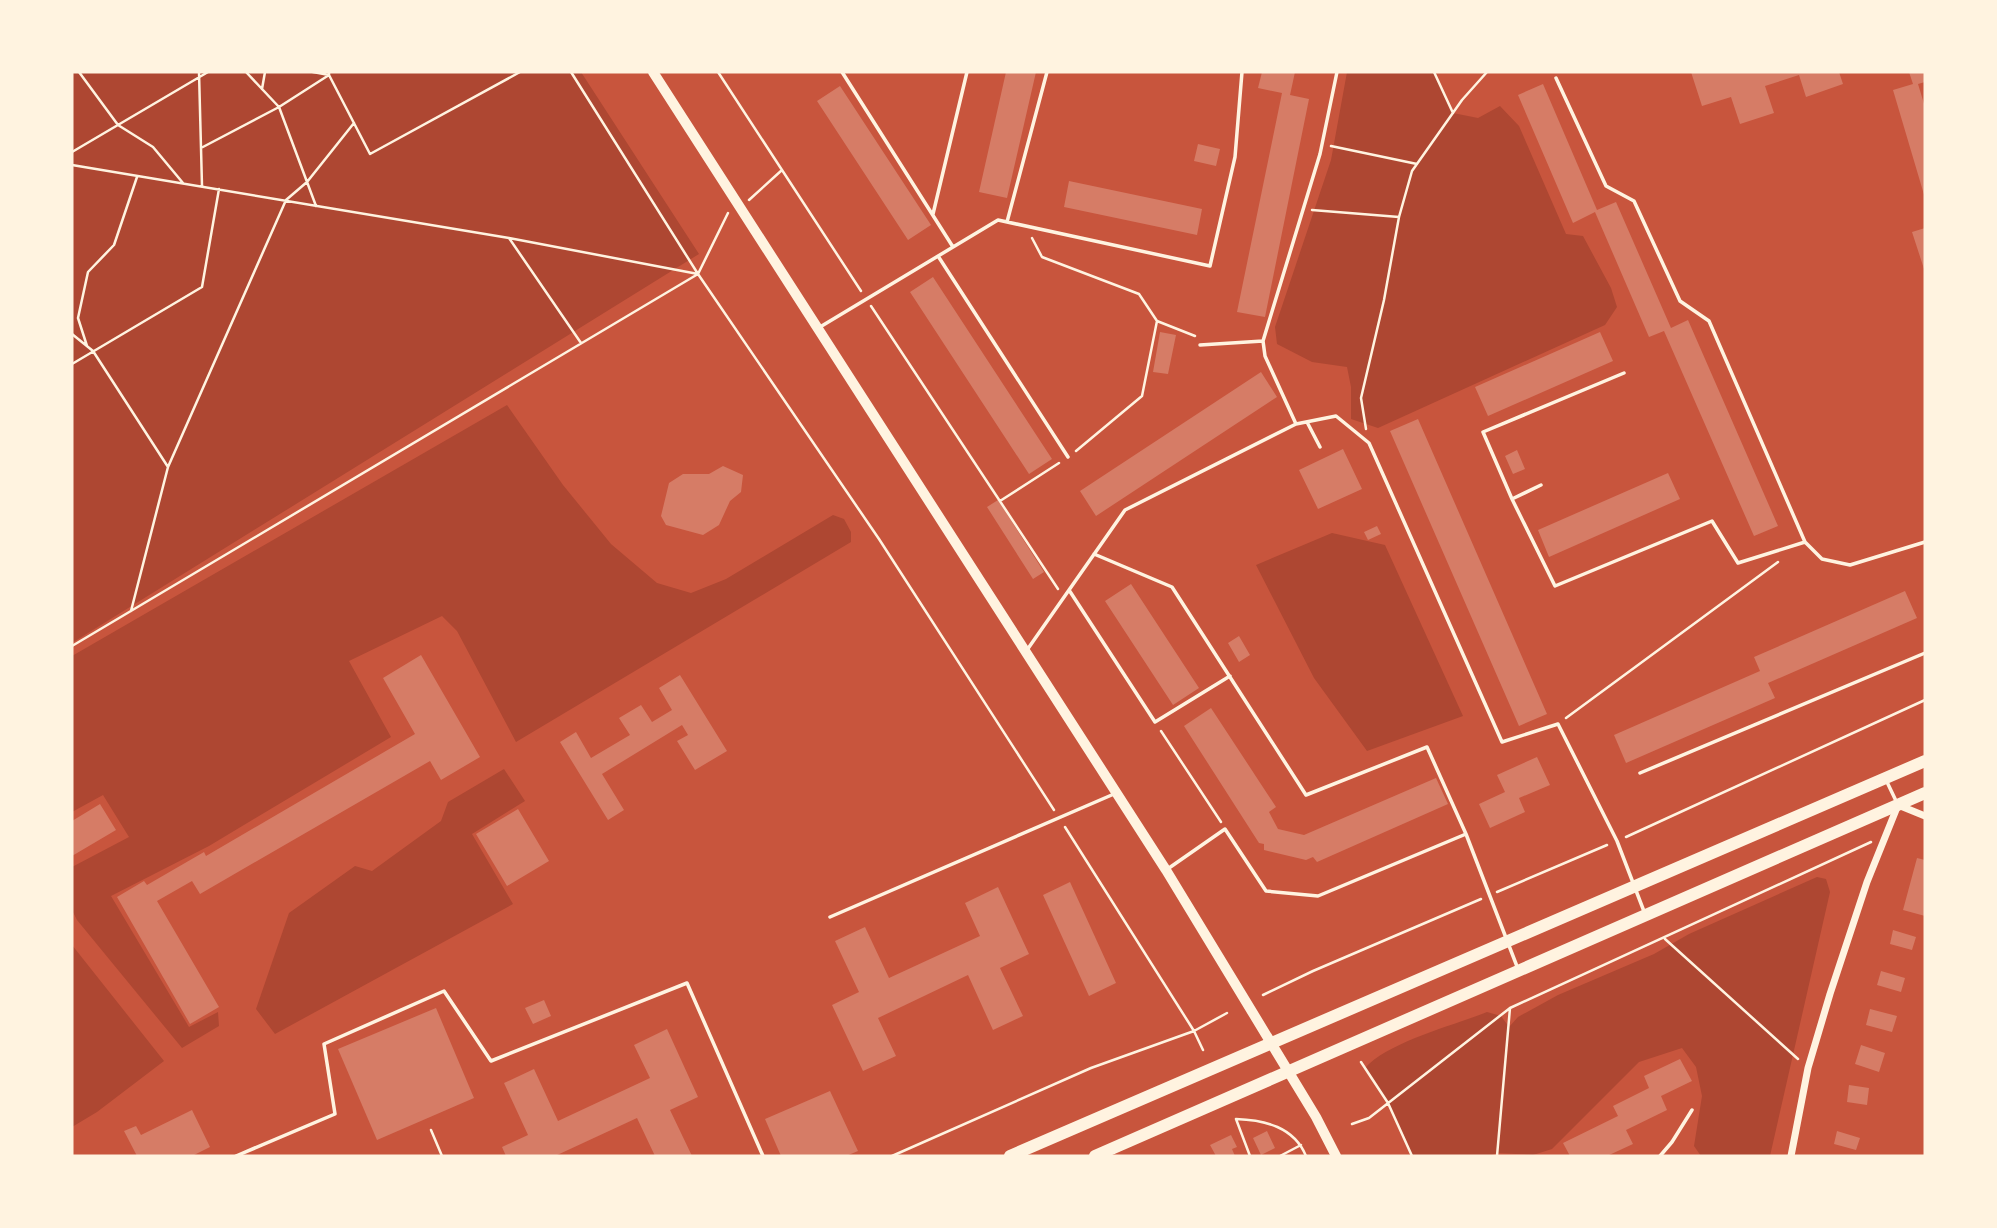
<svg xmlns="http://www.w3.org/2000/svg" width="1997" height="1228" font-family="'Fira Sans Condensed',sans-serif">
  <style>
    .green { fill: #ae4732 }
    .building { fill: #d67c66 }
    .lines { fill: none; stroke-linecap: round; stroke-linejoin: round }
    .path { stroke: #fff3e0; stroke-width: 2.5 }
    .service { stroke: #fff3e0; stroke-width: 3.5 }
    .minor { stroke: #fff3e0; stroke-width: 7 }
    .secondary { stroke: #fff3e0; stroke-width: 10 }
    .primary { stroke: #fff3e0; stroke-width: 12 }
  </style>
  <rect width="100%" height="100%" fill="#c8553d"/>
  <path class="green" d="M72,72H581L699,254L72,643Z
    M1347,72H1434L1453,113L1478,118L1500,106L1519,126L1566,234L1583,236L1611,288L1617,307L1605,325L1378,428L1351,419V387L1347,367L1312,362L1277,344L1275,327L1331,160Z
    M507,405L563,485L611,544L657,583L691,593L726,579L833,515L844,519L851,532V542L516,742L457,631L442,616L349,661L391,737L209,846L111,896L189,1027L218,1012L219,1026L182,1048L77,920L72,910V867L129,837L103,795L72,812V656Z
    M1332,533L1385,545L1463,716L1367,751L1314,678L1256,565Z
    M504,769L525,801L472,834L513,904L275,1034L256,1009L289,913L355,866L372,871L441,821L448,802Z
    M1817,877L1826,879L1830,892L1770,1156H1701L1694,1146L1702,1096L1696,1067L1682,1048L1639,1062L1552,1149L1533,1155L1497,1153L1489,1156H1412L1388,1103L1365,1068C1388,1042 1452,1026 1487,1012L1501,1016L1509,1027L1518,1017L1558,995L1654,954L1689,934Z
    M72,945L164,1061L97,1112L72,1127Z"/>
  <path class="building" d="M1006,72H1036L1007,198L979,192Z
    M1262,72H1295L1290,95L1309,99L1265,317L1237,312L1282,93L1258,88Z
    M1691,72H1839L1843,84L1806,97L1799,75L1765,86L1774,113L1740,124L1731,97L1702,106Z
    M1909,72H1925V82L1918,84L1925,107V198L1893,90L1913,84Z
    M1543,84L1597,210L1616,202L1671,328L1688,320L1778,526L1754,536L1664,331L1649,337L1595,212L1573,223L1518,95Z
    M840,86L931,225L908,240L817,101Z
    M1198,144L1220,149L1216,166L1194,161Z
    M1069,181L1202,209L1197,235L1064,207Z
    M1925,228V272L1912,232Z
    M933,277L1052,459L1029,474L910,292Z
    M1160,332L1176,335L1168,374L1153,372Z
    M1600,332L1613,361L1488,416L1475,387Z
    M1261,372L1277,397L1096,516L1080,491Z
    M1418,419L1547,714L1519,726L1390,431Z
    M1343,449L1362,489L1318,509L1299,470Z
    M1517,450L1525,469L1513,474L1505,456Z
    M723,466L743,475L741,492L730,501L719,525L703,535L666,525L661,516L669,483L683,474H709Z
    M1668,473L1680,499L1549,557L1538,530Z
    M998,500L1044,572L1033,579L987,507Z
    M1377,526L1381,534L1368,540L1364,532Z
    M1131,584L1199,688L1173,705L1105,601Z
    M1905,591L1917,618L1768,683L1775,698L1626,763L1614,735L1760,671L1754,657Z
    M1239,636L1250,655L1239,662L1228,643Z
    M421,655L480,757L441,780L430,761L200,894L192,881L157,901L219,1007L190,1024L117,897L144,881L147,885L204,852L206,856L415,734L383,678Z
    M680,675L727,751L695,770L677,741L688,735L682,725L602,774L624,810L608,820L560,742L576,732L591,758L630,735L619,718L641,705L652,722L672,710L659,688Z
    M1211,708L1276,807L1269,812L1278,829L1304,835L1436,778L1448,804L1317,862L1313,857L1306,860L1264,850V844L1259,843L1184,726Z
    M1537,757L1550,785L1519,798L1525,812L1490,828L1479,804L1505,792L1497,775Z
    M100,804L116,830L72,856V821Z
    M518,809L549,861L507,886L476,834Z
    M1917,858L1925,860V916L1903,910Z
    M1070,882L1116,983L1089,996L1043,895Z
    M998,887L1029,954L1000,968L1023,1016L993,1030L968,975L878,1018L896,1056L863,1071L832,1005L859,992L835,941L865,927L889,978L980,936L965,903Z
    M1893,930L1916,937L1912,950L1890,944Z
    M1881,971L1905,978L1901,992L1877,985Z
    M544,1000L551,1016L533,1024L525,1008Z
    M436,1008L474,1098L377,1140L338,1049Z
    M1870,1009L1897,1016L1892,1032L1866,1025Z
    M667,1029L698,1097L670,1110L692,1156H655L637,1118L555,1156H506L502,1147L528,1135L504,1083L534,1069L558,1121L650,1078L634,1045Z
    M1861,1045L1885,1053L1879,1072L1855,1064Z
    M1680,1059L1692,1081L1661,1096L1667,1110L1626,1130L1633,1144L1607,1156H1570L1563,1143L1618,1116L1613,1106L1649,1088L1644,1076Z
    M1849,1085L1869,1088L1867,1105L1847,1102Z
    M830,1091L858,1151L846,1156H781L765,1119Z
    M192,1110L210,1147L192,1156H137L124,1131L136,1126L141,1135Z
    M1267,1131L1275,1148L1261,1155L1253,1138Z
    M1837,1131L1860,1138L1856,1150L1834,1144Z
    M1231,1135L1237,1147L1232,1149L1235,1156H1216L1210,1145Z"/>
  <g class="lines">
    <path class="path" d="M79,72L118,125L153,147L183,183
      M199,72L202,186
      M246,72L279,107L316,206
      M313,72L329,75L370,154L520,72
      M571,72L698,274
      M718,72L861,291
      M1434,72L1453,113
      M262,89L265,72
      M1331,146L1417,164
      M201,148L279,107L329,75V72
      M72,152L208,72
      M72,165L509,238L581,343
      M749,200L782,170
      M1312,210L1399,217
      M728,213L698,274L879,539L1054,810
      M509,238L698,274
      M1032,238L1042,257L1139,294L1157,321
      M871,306L1058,589
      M72,334L93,351L168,467L131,611
      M87,346L78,318L88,272L114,245L137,177
      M72,364L202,287L219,189
      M1366,429L1361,398L1384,300L1399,217L1412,171L1462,100L1487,72
      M1076,451L1142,396L1157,321L1195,336
      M168,467L286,200L307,182L354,123
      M1000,501L1059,463
      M72,646L698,274
      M1566,718L1778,562
      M1161,731L1221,822
      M1065,827L1194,1031L1203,1050
      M1626,837L1925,700
      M1497,892L1607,845
      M1665,939L1798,1059
      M1263,995L1313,971L1481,899
      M1361,1062L1388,1103L1412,1156
      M1352,1124L1369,1118L1510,1008L1871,842
      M431,1130L442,1156
      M892,1156L1091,1068L1194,1031L1227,1013
      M1250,1156L1236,1119C1265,1120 1294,1127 1306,1156
      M1280,1156L1301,1145
      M1497,1156L1510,1008"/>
    <path class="service" d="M842,72L953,247
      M1556,78L1606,186L1634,201L1680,301L1709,321L1805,542
      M933,214L967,72
      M1007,222L1047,72
      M938,256L1068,457
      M820,327L998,220L1210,266L1235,157L1242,72
      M1200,345L1263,341
      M1624,373L1483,432L1512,499L1555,586L1712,521L1738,563L1805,542L1822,559L1850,565L1925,542
      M1307,422L1320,447
      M1296,424L1336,416L1369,443L1502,742L1558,724L1617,841L1645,914
      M1512,499L1541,485
      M1094,554L1172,587L1306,795L1427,747L1466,834
      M1069,590L1155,722L1230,676
      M1027,650L1125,510L1296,424L1265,356L1263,341L1320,154L1337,72
      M1640,773L1925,653
      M1887,782L1897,803
      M1169,868L1225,829L1266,891L1318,896L1466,834L1518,969
      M830,917L1114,794
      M236,1156L335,1114L324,1044L444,991L491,1061L687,983L763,1156
      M1660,1156L1672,1142L1692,1110"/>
    <path class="minor" d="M1791,1156L1808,1068L1830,994L1867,882L1898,805L1925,816"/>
    <path class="secondary" d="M653,72L1166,870L1316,1117L1336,1156"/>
    <path class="primary" d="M1010,1156L1925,761
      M1095,1156L1925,793"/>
  </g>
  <rect width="1997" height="1228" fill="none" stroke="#fff3e0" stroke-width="147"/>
</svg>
